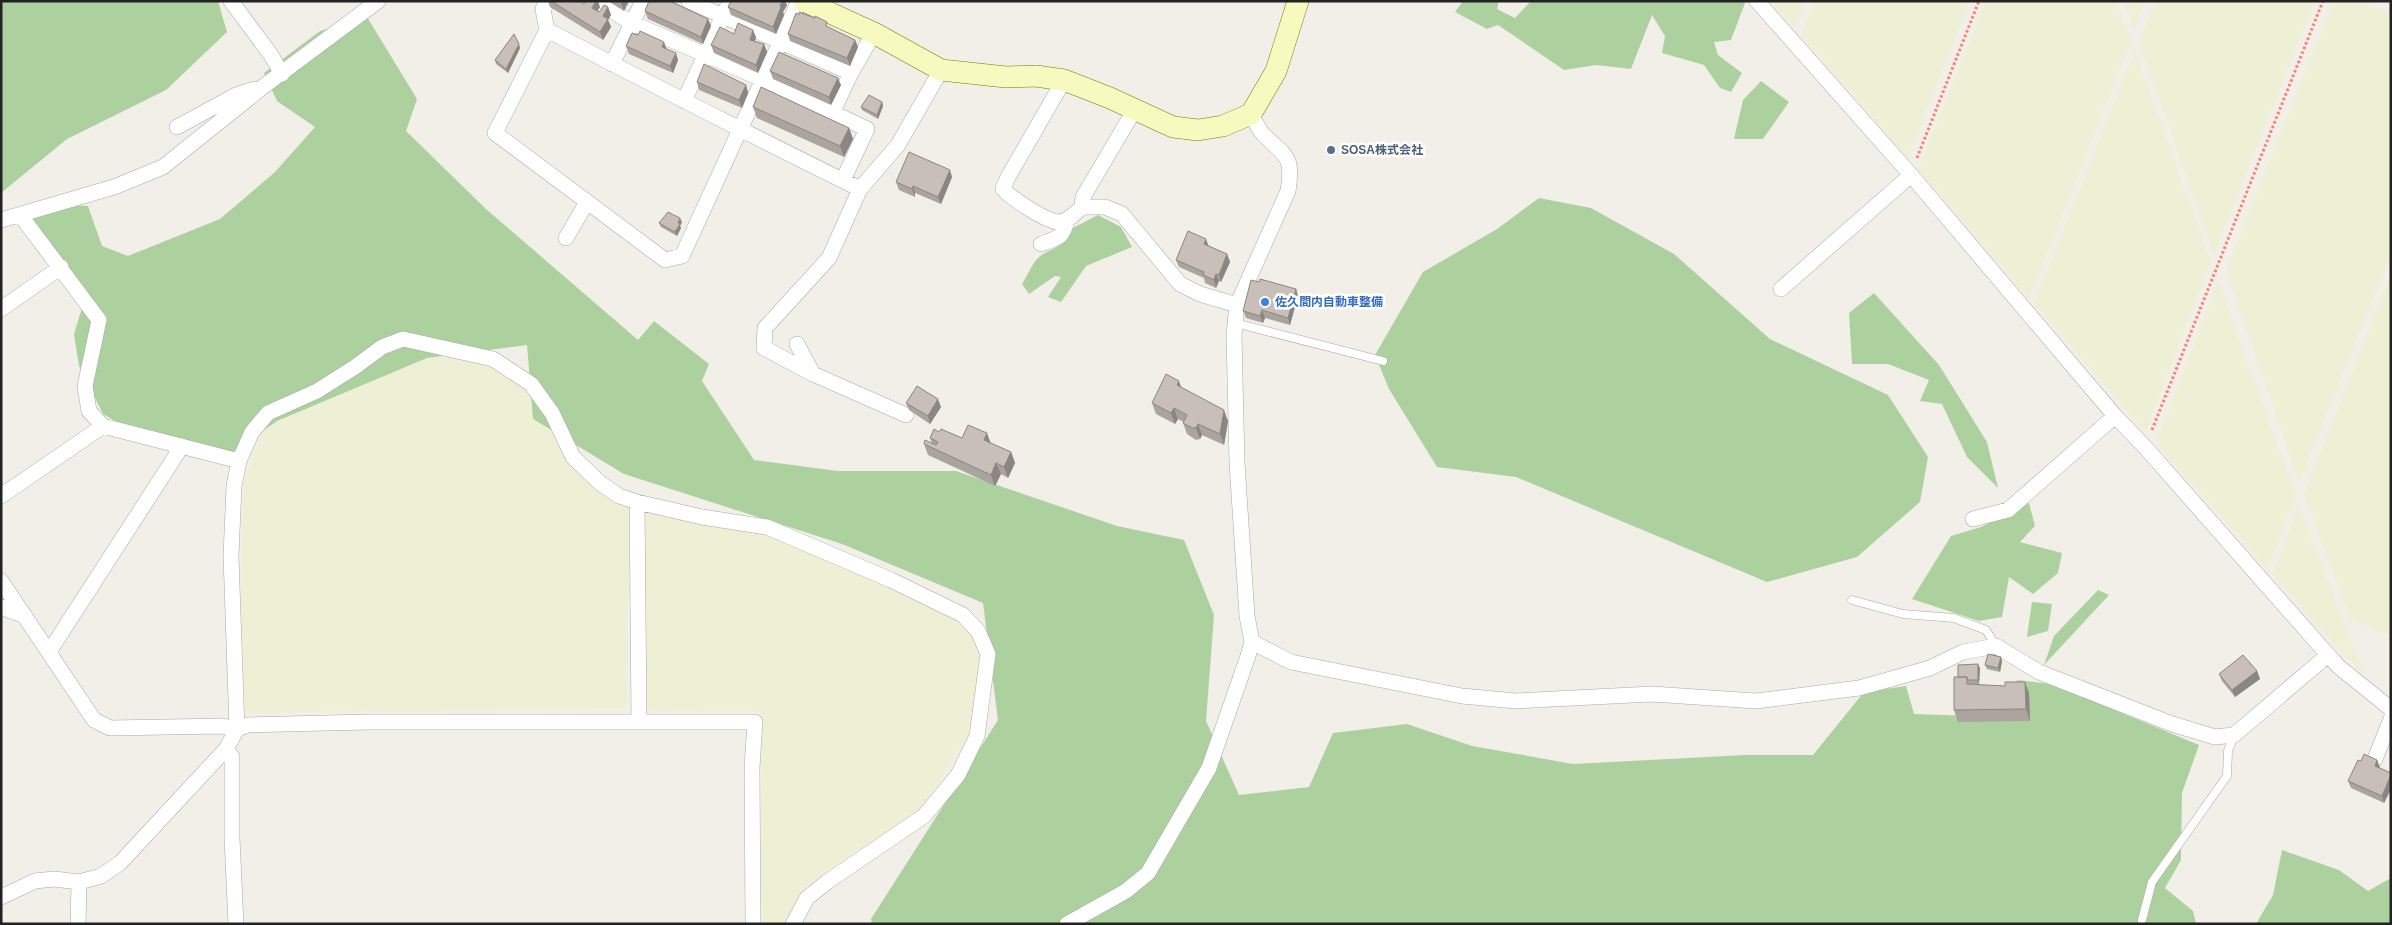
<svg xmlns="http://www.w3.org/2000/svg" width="2392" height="925" font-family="Helvetica,'Noto Sans JP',sans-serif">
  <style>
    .farmland { fill: #eef0d5 }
    .forest { fill: #add19e }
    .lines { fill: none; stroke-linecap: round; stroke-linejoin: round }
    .lane-casing { stroke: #a9a9a9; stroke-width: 9 }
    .street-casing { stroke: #a9a9a9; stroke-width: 16 }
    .secondary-casing { stroke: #707d05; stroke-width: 22 }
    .path { stroke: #fa8072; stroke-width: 3; stroke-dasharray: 2.5 2.5; stroke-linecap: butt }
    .lane { stroke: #fff; stroke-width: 8 }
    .street { stroke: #fff; stroke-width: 15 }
    .secondary { stroke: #f7fabf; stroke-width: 21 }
    .wall { fill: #aba49e }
    .shaded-wall { fill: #8b8681 }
    .building { fill: #c7bfb8; stroke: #8b8681 }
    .service-dot { fill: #5c6f8a; stroke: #fff; stroke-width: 2 }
    .shop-dot { fill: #3f7fe0; stroke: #fff; stroke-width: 2 }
    .labels { text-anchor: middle; stroke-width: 5; stroke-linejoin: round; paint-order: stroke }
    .service-label { font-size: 12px; font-weight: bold; fill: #4e5e75; stroke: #fff; text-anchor: start }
    .shop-label { font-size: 12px; font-weight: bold; fill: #366cbe; stroke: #fff; text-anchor: start }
  </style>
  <rect width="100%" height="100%" fill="#f2efe9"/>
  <path class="farmland" d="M1771,1H1805L1795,28Z
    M1815,1H1970L1908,158L1801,36Z
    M1986,1H2116L2131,41L2029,299L1918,169Z
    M2124,1H2145L2134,29Z
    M2155,1H2315L2214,255L2139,42Z
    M2334,1H2361L2391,13V254L2299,483L2226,270Z
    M2135,51L2211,262L2145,432L2034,304Z
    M2391,274V636L2350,619L2304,494Z
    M2218,281L2296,496L2268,569L2156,444Z
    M429,349L499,368L537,398L563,455L586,479L629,503L627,708L240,713L243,483L266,421Z
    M2299,505L2364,676L2272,575Z
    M641,508L767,533L944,611L972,633L980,659L968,736L941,780L920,809L811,881L804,888L786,924H762L761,712L650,711L645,704Z"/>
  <path class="forest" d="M1,1H218L227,32L166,90L67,139L1,193Z
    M1463,1H1499L1497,9L1515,18L1531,1H1743L1745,3L1731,40L1714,42L1718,55L1742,73L1731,92L1720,88L1704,65L1662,53L1665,36L1652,15L1631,69L1596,65L1564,70L1498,25L1487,29L1455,12Z
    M367,17L417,99L406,131L486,209L638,340L654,321L709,364L702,381L754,460L838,471H956L1117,526L1184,540L1214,615L1206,721L1239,795L1309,787L1333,733L1407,724L1472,746L1573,764L1745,755H1813L1864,692L1906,686L1914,714L2009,717L2017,680L2052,684L2199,745L2182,793L2181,860L2165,888L2193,911L2196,924H872L871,919L998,720L983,603L842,544L624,474L533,419L527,345L427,358L277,421L233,452L166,450L103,414L79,366L74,334L87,292L28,218L62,205L88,206L102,246L128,256L220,219L275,172L315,127L277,101L264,73L320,31Z
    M1761,81L1789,102L1763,139H1734L1743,100Z
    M1539,198L1591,208L1674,254L1770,339L1888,395L1928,457L1920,502L1857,557L1767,582L1516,477L1437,467L1389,389L1375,355L1423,272L1497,229Z
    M1098,215L1121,227L1132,247L1086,266L1061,302L1048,297L1061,277L1055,276L1029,294L1022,284C1027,276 1031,266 1037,259C1050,246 1063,252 1069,230Z
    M1874,293L1939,365L1987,442L1998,488L1967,457L1942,404L1920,401L1929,380L1888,364H1852L1849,313Z
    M2029,503L2035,526L2020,542L2062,553L2058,573L2033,594L2009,577L2002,617L1979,621L1912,599L1951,536L1981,527Z
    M2098,590L2109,595L2044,665L2054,636Z
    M2032,602L2052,604L2048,631L2027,637Z
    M2282,850L2339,870L2368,891L2391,878V924H2256L2273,895Z"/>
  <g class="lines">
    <g class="lane-casing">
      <path id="lane" d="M1235,323L1383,361
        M1852,600L1903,614L1954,618L1986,630L1996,646
        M2142,920L2152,882L2227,776L2228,751L2234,735"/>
    </g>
    <g class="street-casing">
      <path id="street" d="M231,1L271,55L282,74
        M596,1L632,23L762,79L867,129L843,180
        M689,1L851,73
        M799,1L682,256L665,260L495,133L547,30C651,84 755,137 860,189
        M1757,1L1911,175L2115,416L2145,447L2328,655L2339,667L2391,709
        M547,30L543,9L548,1
        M612,64L643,1
        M1064,80L1008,177L1003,189C1012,199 1046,221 1058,222C1068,222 1075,213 1082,207L1083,197L1135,109
        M684,101L730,1
        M832,113L851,73L874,33
        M177,127L236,95L254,89
        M1082,207H1105L1122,214L1180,284L1200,294L1237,305
        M21,216L99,320L85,386L89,411L103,426L239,461
        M1,220L114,187L163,167L264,86L378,1
        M566,238L587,202
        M1041,244C1058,238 1063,238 1067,220
        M1781,289L1911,175
        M1,309L61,267
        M797,344L813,374
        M906,415L813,374L764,348L765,328L829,258L860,189L898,145L941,70
        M1,496L103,426
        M637,502L639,721
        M1973,519L2008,510L2115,416
        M1,581L94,720L110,728L223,726L237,729L248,725L368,722H755L752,768L753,924
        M1,607L25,616
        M1252,642L1291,662L1462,696L1516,701L1652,694L1756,701L1859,688L1930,668L1963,652L1996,646L2039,672L2172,724L2215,737L2234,735L2328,655
        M49,652L182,446
        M226,749L232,757V838L236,924
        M2375,759L2391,719
        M1,897L35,881L54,879L79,882L101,876L120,863L226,749L237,729L231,556L234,486L239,461L252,432L268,413L317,391L355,367L382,347L403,339L493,359L531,384L552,413L573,457L600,483L619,496L637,502L702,517L767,527L891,580L963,615L978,631L988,654L977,736L958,775L924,816L827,882L807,898L793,924
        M78,924L79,882
        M1067,924L1126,891L1148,873L1209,768L1248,656L1252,642L1247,616L1237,463L1234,335L1237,305L1288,191C1294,154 1285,157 1263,134C1258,129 1255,120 1251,114"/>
    </g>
    <g class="secondary-casing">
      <path id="secondary" d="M804,1L874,33L941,70L1006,77L1036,76L1064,80L1110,98L1173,127L1198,130L1223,126L1251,114L1276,71L1298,1"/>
    </g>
    <path class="path" d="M1917,158L1979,1
      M2152,430L2323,1"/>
    <use href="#lane" class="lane"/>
    <use href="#street" class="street"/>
    <use href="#secondary" class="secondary"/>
  </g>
  <path class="wall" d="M548,1H580L584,4L600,7L597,11L599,12L608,7L611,15L608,20L611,27L603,40L550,7Z
    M608,1H629L624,11Z
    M787,5L783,12L784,15L776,34L731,15L728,7Z
    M645,11L708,19L711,26L703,44L648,19Z
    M830,28L855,40L858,47L850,66L790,41L788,34Z
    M734,34L756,37L755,41L764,44L767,52L758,73L714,53L711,45Z
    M626,46L666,49L678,60L673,73L629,54Z
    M520,48L508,73L496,64L495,60Z
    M770,71L841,85L831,105L773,79Z
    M697,82L746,85L748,93L742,108L699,90Z
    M882,102L883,106L878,119L862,110L861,107Z
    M753,107L849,128L853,139L844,157L757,118Z
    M952,177L941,204L915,193V197L899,190L896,182Z
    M682,222L680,226L681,228L677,236L661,227L659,223Z
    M1209,246L1227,254L1230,262L1221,282L1219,281L1216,288L1205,283L1204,278L1179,267L1176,260Z
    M1259,282L1296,289L1298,296L1290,325L1265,318L1263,323L1246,318L1243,311Z
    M1181,388L1228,421L1224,445L1202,435L1200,439L1196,440L1187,434L1183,423L1184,422L1178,419L1175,424L1156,414L1152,403Z
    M906,403L941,407L930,424L909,410Z
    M939,432L962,438L991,443L1011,452L1015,463L1008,478L1001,474L995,486L928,455L924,444L932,443L930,438Z
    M2002,661L2000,672L1987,669L1985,665Z
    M1980,668L1979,684H1969H1970L2029,693L2030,721L1958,722L1954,710L1958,677Z
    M2257,671L2260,679L2235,697L2222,681L2219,674Z
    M2377,760L2380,768L2391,773V789L2384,803L2351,788L2348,781L2361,761Z"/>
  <path class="shaded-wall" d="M596,1H598L600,7L595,15L592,8Z
    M622,1H629L624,11L621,3Z
    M782,1H785L787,5L783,12L784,15L776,34L773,27Z
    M608,7L611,15L608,20L611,27L603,40L600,32L603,16Z
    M708,19L711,26L703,44L701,37Z
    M753,30L756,37L753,47L750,40Z
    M855,40L858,47L850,66L847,58Z
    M664,42L667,50L662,47Z
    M519,44L520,48L508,73L506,69Z
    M764,44L767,52L758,73L756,65Z
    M676,53L678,60L673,73L670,66Z
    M838,78L841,85L831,105L829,97Z
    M746,85L748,93L742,108L739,100Z
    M882,102L883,106L878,119L877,115Z
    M849,128L853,139L844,157L840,146Z
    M950,170L952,177L941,204L938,197Z
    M913,186L915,193V197L912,189Z
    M680,218L682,222L680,226L681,228L677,236L675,232Z
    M1206,239L1209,247L1204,244Z
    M1227,254L1230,262L1221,282L1219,275Z
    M1216,274L1219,281L1216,288L1214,280Z
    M1296,289L1298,296L1290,325L1288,318Z
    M1262,310L1265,318L1263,323L1260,316Z
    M1179,381L1183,392L1177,385Z
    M938,399L941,407L930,424L928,416Z
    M1174,408L1178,419L1175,424L1171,413Z
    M1224,410L1228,421L1224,445L1220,434Z
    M1198,424L1202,435L1200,439L1196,428Z
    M987,433L991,444L984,440Z
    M1011,452L1015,463L1008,478L1004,467Z
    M996,463L1001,474L995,486L991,475Z
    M2001,657L2002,661L2000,672L1998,668Z
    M1978,664L1980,668L1979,684L1978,680Z
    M2257,671L2260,679L2235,697L2232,690Z
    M2025,682L2029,693L2030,721L2026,709Z
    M2377,760L2380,768L2377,773L2375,766Z
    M2391,775V789L2384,803L2382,796Z"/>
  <path class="building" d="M551,1H580L584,4L585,1H596L592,8L599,12L604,5L608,7L603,16L608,19L600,32Z
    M649,1H670L708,19L701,37L645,11Z
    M731,1H782L780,6L781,7L773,27L728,7Z
    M799,12L815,18V16L827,22L826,26L855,40L847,58L788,34L796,13L799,15Z
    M738,23L753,30L750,40L764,44L756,65L711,45L720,27L734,34Z
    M640,31L664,42L662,47L676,53L670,66L626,46L632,33L638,35Z
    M514,34L519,44L506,69L495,60Z
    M779,52L838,78L829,97L770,71Z
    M704,64L746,85L739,100L697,82Z
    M761,87L849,128L840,146L753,107Z
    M869,95L882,102L877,115L861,107Z
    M909,152L950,170L938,197L913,186L912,189L896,182Z
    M668,212L680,218L678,223L680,224L675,232L659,223Z
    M1188,231L1206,239L1204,244L1227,254L1219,275L1216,274L1214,280L1203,275L1204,272L1176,260Z
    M1260,279L1296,289L1288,318L1262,310L1260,316L1243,311L1251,280L1259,282Z
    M1166,374L1179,381L1177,385L1224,410L1220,434L1198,424L1196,428H1192L1183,423L1187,415L1174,408L1171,413L1152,403Z
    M917,386L938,399L928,416L906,403Z
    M968,425L987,433L984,440L1011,452L1004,467L996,463L991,475L924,444L925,440L936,445L938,442L930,438L934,429L939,432L941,429L962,438Z
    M1988,654L2001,657L1998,668L1985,665Z
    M2243,655L2257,671L2232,690L2219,674Z
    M1978,664V680H1968L1967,677H1958V665Z
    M1954,677H1967V684L2005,686V682H2025L2026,709L1954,710Z
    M2364,754L2377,760L2375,766L2391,773V775L2382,796L2348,781L2358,760L2361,761Z"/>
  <circle class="service-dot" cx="1331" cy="150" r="5"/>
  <circle class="shop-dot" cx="1265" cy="302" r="5"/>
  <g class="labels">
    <g class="service-label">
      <text x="1341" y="154">SOSA株式会社</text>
    </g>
    <g class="shop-label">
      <text x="1275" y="306">佐久間内自動車整備</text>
    </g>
  </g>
  <rect width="2392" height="925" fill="none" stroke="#222222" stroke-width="5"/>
</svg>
